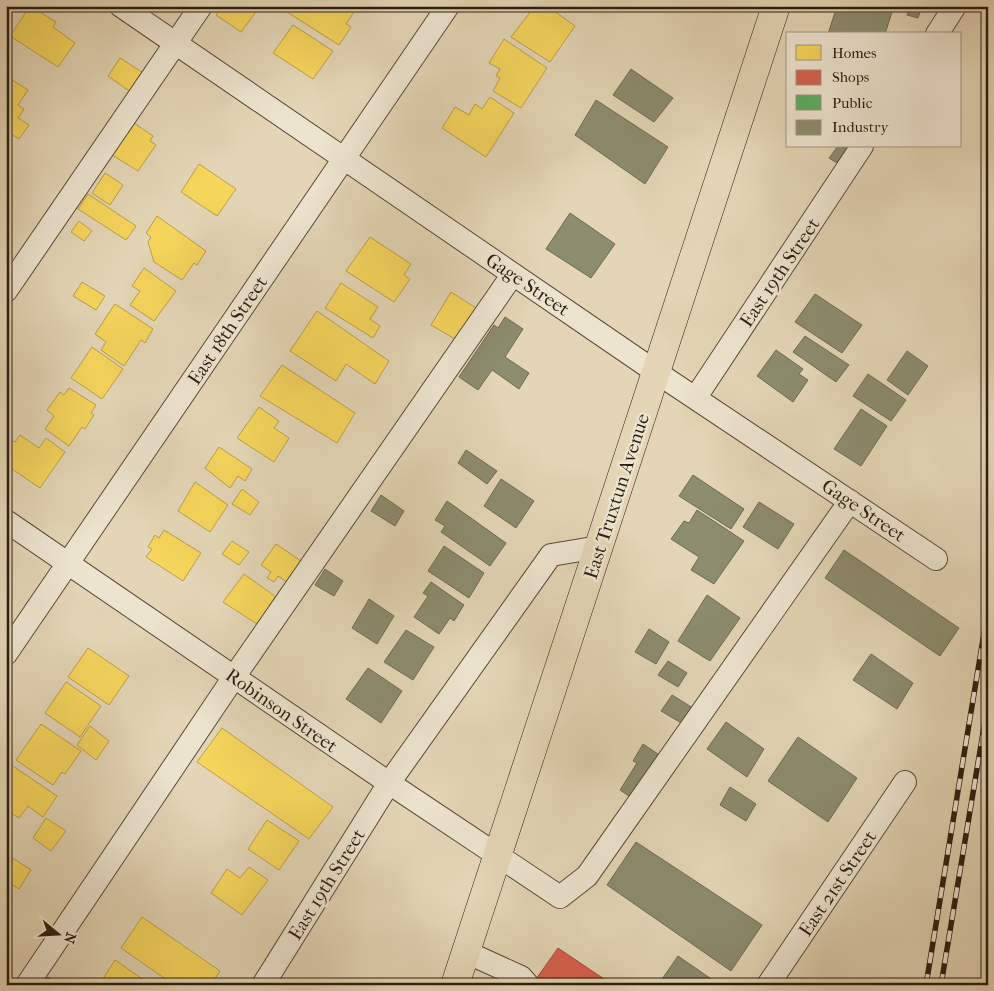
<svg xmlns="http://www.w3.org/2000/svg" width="994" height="991" font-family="'IM FELL French Canon',serif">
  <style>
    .homes { fill: #f6d55c; stroke: #b99e45 }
    .shops { fill: #d6604d; stroke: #a24c3a }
    .public { fill: #5aae61; stroke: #4c8348 }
    .industry { fill: #8c8c6e; stroke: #6f6b52 }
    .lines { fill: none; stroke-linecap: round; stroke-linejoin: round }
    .minor-casing { stroke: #584c38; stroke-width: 24 }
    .major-casing { stroke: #2a1e0f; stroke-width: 29 }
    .minor { stroke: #ede4cf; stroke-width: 22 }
    .major { stroke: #e3d5b5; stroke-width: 28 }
    .rail-casing { stroke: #2a1e0f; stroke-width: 5.5 }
    .rail { stroke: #ede4cf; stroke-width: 4; stroke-dasharray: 11; stroke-linecap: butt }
    .labels { text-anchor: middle; stroke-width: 5; stroke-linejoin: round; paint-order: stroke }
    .street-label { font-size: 19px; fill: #2a1e0f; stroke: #ede4cf }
  </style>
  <rect width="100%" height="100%" fill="#e3d5b5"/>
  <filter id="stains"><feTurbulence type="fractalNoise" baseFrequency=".004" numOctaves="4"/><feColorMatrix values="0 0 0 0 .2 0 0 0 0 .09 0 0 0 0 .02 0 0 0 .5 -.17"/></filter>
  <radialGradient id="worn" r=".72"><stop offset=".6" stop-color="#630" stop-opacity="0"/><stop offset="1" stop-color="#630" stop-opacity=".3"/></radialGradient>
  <path class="homes" d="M30,6L56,22L53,27L75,43L58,67L10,36Z
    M222,6H253L258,9L241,32L216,15Z
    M290,6H358L346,24L351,27L339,45L287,12Z
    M535,6H547L575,26L550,62L511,37Z
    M293,25L333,51L313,79L273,53Z
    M504,39L547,68L521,108L493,91L500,78L496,76L500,69L489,63Z
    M120,58L145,74L132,93L108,76Z
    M6,76L28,90L18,105L24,109L18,118L29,125L19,139L6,131Z
    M490,97L514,113L486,157L442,128L455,107L469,115L475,104L482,109Z
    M134,123L153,136L150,141L156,145L138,171L112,155Z
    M199,164L236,189L217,216L181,192Z
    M105,173L123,185L110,205L92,193Z
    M88,194L136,226L126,240L78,209Z
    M157,216L206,251L197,265L194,263L182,280L154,262L148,242L151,237L146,233Z
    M79,221L92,231L84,241L71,232Z
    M370,237L411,264L404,275L410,279L394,302L346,271Z
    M144,268L176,291L154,321L130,305L140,291L132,286Z
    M82,282L105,296L96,310L73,296Z
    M341,283L378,307L370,319L380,326L373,338L325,308Z
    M451,292L476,308L455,339L431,325Z
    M115,304L153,329L145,343L141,340L124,366L101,350L106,342L95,334Z
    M317,311L389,361L375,384L346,364L336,381L290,351Z
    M92,347L123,369L102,399L71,378Z
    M282,365L355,413L337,443L260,396Z
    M69,388L96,405L91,413L94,415L85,429L82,427L69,446L45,429L54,416L47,410L60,392L64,395Z
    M259,407L279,421L274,428L289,438L274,462L237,438Z
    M20,435L39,448L46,438L65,452L40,488L6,465V436L15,442Z
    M219,447L252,469L245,481L238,476L230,488L205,468Z
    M195,482L228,505L210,532L178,511Z
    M242,489L259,502L250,515L232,504Z
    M164,530L201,553L183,581L146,557L152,549L148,547L155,535L159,538Z
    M232,541L249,552L239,565L222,554Z
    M276,544L301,561L287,582L278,576L274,582L267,578L271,572L261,565Z
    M244,574L276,597L257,624L223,602Z
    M88,648L129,676L109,705L68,677Z
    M66,682L101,706L80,737L45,713Z
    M41,724L81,751L65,774L62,772L53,785L16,760Z
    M90,726L109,741L96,760L77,745Z
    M222,728L333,807L309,839L197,762Z
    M10,764L57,796L43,817L28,806L19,818L6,810V770Z
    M46,818L66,831L51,851L33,838Z
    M267,820L299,841L279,870L248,849Z
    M11,857L31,870L19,889L6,881V864Z
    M249,867L268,880L242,915L211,893L227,869L240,878Z
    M142,917L220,971L211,985H174L121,948Z
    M115,960L151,985H99Z"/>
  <path class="shops" d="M558,948L613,985H538L534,982Z"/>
  <path class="public" d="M48,977L59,985H43Z"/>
  <path class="industry" d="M837,6H894L885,34H828Z
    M910,6H922L918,18L907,15Z
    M631,69L673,98L654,122L613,95Z
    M596,100L668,147L645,184L575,135Z
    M838,146H848L837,163L829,158Z
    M570,213L615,244L591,278L546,249Z
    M815,294L862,325L842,353L795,322Z
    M505,317L523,329L505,357L529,373L519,389L492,370L478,390L459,377L494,325L498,328Z
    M805,336L849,365L836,382L793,352Z
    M776,350L803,369L799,374L808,380L793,402L757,376Z
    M907,351L928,366L908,395L887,380Z
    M868,374L906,400L891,421L853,396Z
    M861,409L887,426L861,466L834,449Z
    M466,450L497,471L487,484L458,463Z
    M693,475L744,509L731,529L679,496Z
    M501,479L534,501L516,528L484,506Z
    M381,495L404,511L395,526L371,511Z
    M447,501L506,543L490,566L441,532L445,526L435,520Z
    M759,502L794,524L778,549L743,527Z
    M697,510L744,541L714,584L691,570L699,557L671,539L684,521L689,523Z
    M444,546L484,573L469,598L428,571Z
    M844,550L959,628L940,656L825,578Z
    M325,569L343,581L334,596L315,585Z
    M431,582L464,605L454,621L450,618L439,634L414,617L428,596L423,593Z
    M707,595L740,618L710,661L678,641Z
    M369,599L394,616L377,644L352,628Z
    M649,629L669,642L656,664L635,652Z
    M406,630L434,647L413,680L384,662Z
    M871,654L913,683L897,709L853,680Z
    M668,661L687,673L678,687L658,675Z
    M368,668L402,691L381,723L346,699Z
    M672,695L693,708L683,724L661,711Z
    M726,722L764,749L747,777L707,749Z
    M798,737L857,778L828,822L768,781Z
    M643,744L664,758L635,800L620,790L637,763L633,761Z
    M730,787L756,804L746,821L720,805Z
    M636,842L762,925L731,971L607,885Z
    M678,956L720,985H658Z"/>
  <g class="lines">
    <g class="minor-casing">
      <path id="minor" d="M121,6L656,372L936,559
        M937,34L955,6
        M6,291L201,6
        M696,397L862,146
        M6,521L389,783L560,897L587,876L850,501
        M6,654L448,6
        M466,952L521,977L528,985
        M27,985L234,677L513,274
        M263,985L389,783L551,555L599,547
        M768,985L905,782"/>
    </g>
    <g class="major-casing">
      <path id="major" d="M455,985L776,6"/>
    </g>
    <use href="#minor" class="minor"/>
    <use href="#major" class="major"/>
    <g class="rail-casing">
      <path id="rail" d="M926,985L988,609
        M941,985L988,703"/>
    </g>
    <use href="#rail" class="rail"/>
  </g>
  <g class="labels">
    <g class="street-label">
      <text transform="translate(779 272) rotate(-56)" y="7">East 19th Street</text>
      <text transform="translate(528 284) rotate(34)" y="7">Gage Street</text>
      <text transform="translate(227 330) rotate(-56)" y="7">East 18th Street</text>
      <text transform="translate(616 496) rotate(-72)" y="7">East Truxtun Avenue</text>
      <text transform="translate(864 510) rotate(34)" y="7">Gage Street</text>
      <text transform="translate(282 710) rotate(35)" y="7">Robinson Street</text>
      <text transform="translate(837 883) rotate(-56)" y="7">East 21st Street</text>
      <text transform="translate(326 884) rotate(-58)" y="7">East 19th Street</text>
    </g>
  </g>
  <rect width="994" height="991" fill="none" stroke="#e3d5b5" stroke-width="25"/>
  <rect x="8" y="8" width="979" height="976" fill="none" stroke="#2a1e0f" stroke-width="2.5"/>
  <rect x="12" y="12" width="969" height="966" fill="none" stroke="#2a1e0f"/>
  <rect x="786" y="32" width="175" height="115" fill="#ede4cf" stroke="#9f9582"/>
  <rect x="796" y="45" width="25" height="15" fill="#f6d55c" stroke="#9f9582"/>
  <text x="832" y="58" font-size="15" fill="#2a1e0f">Homes</text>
  <rect x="796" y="70" width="25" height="15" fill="#d6604d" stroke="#9f9582"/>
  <text x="832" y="82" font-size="15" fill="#2a1e0f">Shops</text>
  <rect x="796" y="95" width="25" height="15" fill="#5aae61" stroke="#9f9582"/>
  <text x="832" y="108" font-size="15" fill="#2a1e0f">Public</text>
  <rect x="796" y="120" width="25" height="15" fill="#8c8c6e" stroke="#9f9582"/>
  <text x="832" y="132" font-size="15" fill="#2a1e0f">Industry</text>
  <g transform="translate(58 934) rotate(108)" stroke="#ede4cf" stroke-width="4" paint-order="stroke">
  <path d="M0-4L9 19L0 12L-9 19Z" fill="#2a1e0f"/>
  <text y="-8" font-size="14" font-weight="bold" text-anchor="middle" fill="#2a1e0f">N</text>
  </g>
  <rect width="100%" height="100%" filter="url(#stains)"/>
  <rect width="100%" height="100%" fill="url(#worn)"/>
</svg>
